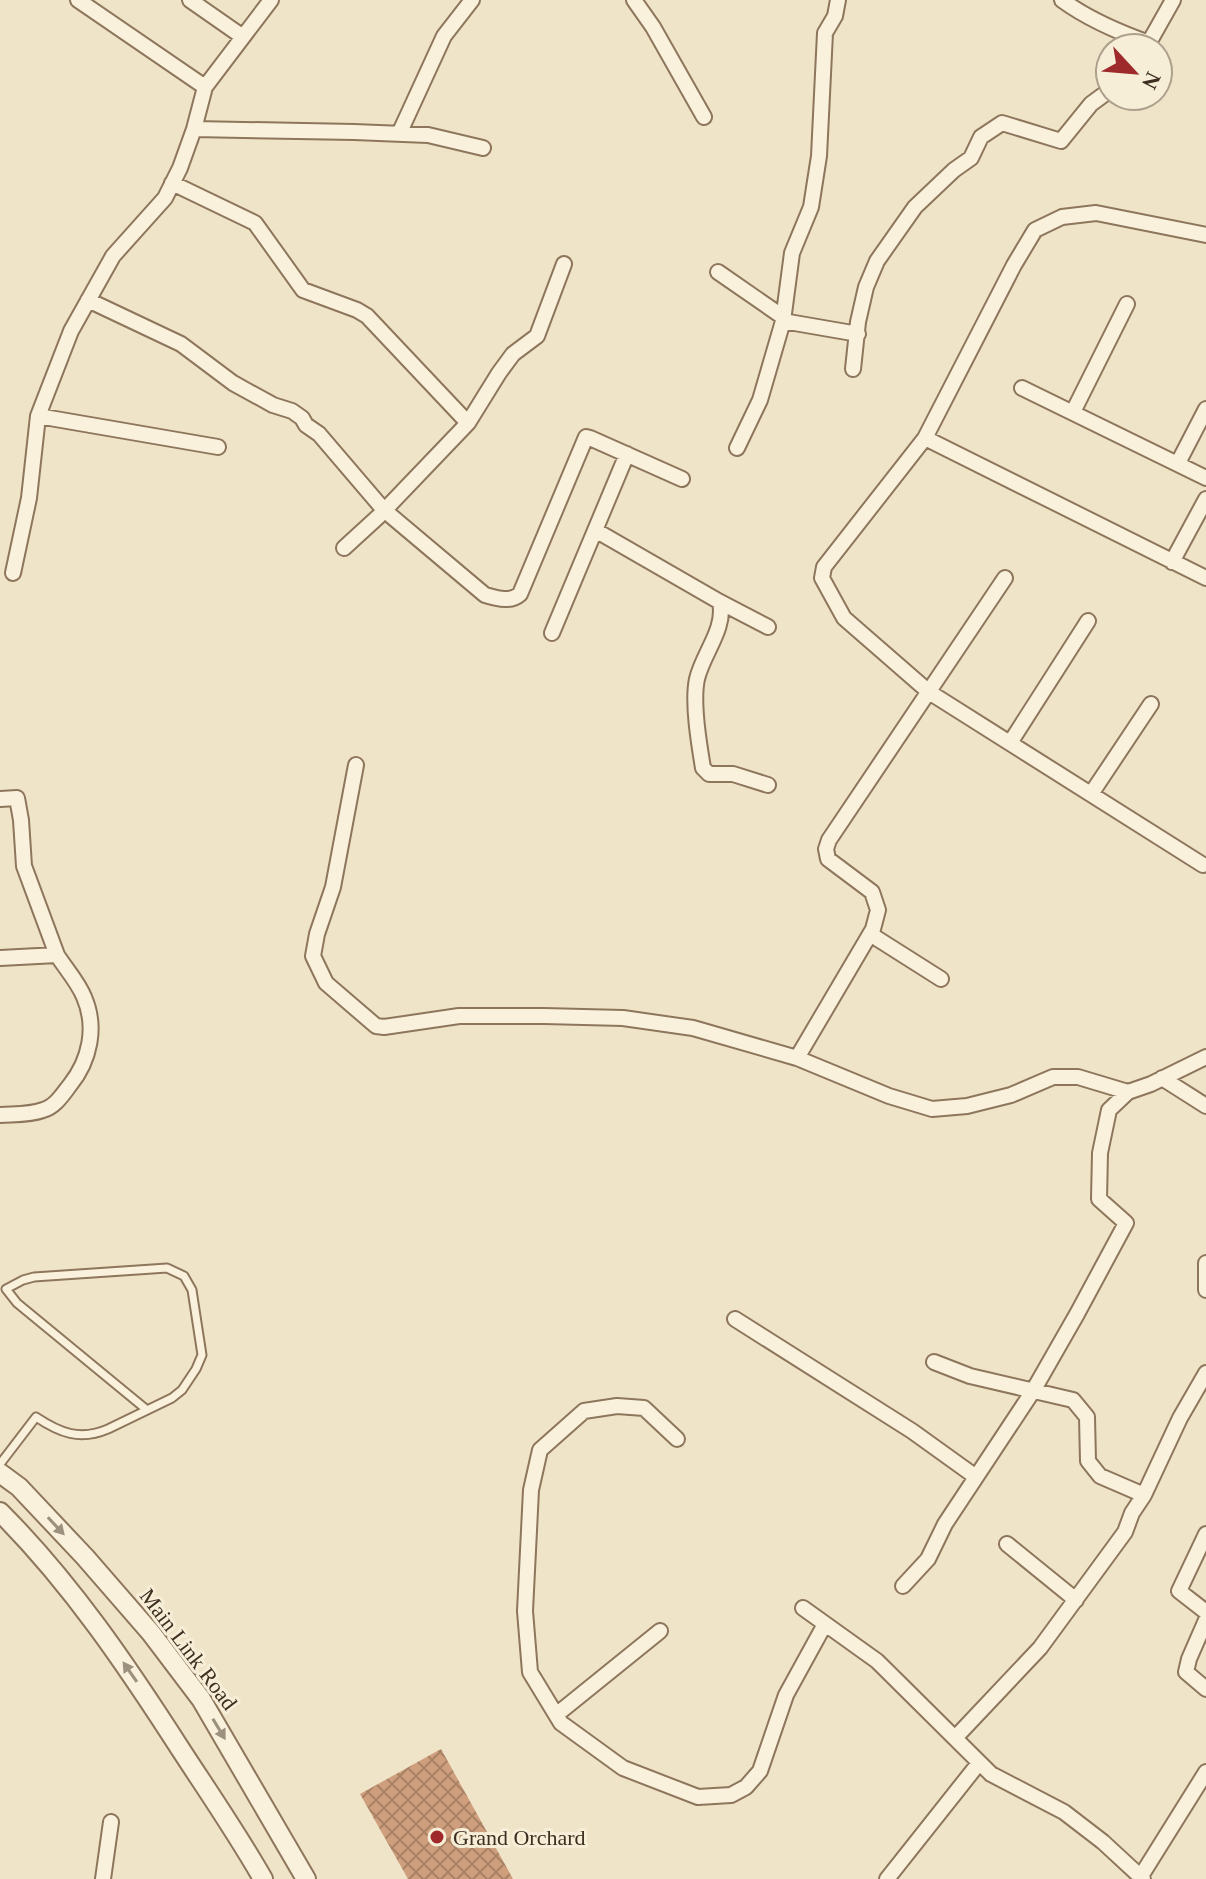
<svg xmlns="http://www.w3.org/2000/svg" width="1206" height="1879" font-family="Georgia,serif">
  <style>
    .building { fill: url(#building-cross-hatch) }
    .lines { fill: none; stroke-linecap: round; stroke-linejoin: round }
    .service-casing { stroke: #8d765c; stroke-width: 11 }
    .minor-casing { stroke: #8d765c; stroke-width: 18 }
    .tertiary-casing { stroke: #8d765c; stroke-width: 22 }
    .service { stroke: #faf1dc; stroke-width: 7 }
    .minor { stroke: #faf1dc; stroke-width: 14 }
    .tertiary { stroke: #faf1dc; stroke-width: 18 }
    .oneway { fill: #9c907e }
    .poi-dot { fill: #9e2a2b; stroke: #f7eed8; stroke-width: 3 }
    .labels { text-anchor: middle; stroke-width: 6; stroke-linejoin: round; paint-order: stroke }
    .street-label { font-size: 22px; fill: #3d2e20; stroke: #f7eed8 }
    .poi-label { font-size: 22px; fill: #3d2e20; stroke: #f7eed8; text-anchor: start }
  </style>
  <defs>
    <pattern id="building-cross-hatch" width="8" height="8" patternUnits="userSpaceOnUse" patternTransform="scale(2)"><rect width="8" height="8" fill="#cf9f7d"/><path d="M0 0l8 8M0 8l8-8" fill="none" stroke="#a98266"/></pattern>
  </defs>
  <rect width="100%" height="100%" fill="#f0e4c8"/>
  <path class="building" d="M441,1749L513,1879H408L360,1794Z"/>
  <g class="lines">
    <g class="service-casing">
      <path id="service" d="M0,1464L36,1417C60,1433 80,1441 108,1429L172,1398L182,1390L196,1369L202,1355L192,1290L184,1276L167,1268L34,1277L23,1280L6,1289L17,1303L147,1410"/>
    </g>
    <g class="minor-casing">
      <path id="minor" d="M78,0L205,87
        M190,0L243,37
        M634,0L653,27L704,117
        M1062,0C1088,19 1118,32 1149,43
        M1146,48L1173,0
        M194,129L354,132L428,135L483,148
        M399,134L444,36L472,0
        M172,183L255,223L303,290L357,310L367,316L468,423
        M718,272L783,317
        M88,300L181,344L233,383L273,405L292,411L302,418L306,425L319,434L384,510L485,595C496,598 510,603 520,594L586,437L590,438L682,479
        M783,321L858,334
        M853,369L858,322L866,287L877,261L915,207L954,170L971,158L981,137L1002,123L1061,141L1091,104L1110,90
        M1022,388L1206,478
        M1073,412L1127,304
        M38,416L218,447
        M925,438L1206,578
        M737,448L760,400L783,321L792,253L811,207L819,156L825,33L835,16L838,0
        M1178,463L1206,409
        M595,530L720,602L768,627
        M344,548L379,516L468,423L499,373L513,354L537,336L564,264
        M1172,562L1206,499
        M13,573L29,498L38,416L71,331L113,256L165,198L180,168L194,129L205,87L271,0
        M720,602C726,629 703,653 697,679C692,702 699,744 703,768L709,774H733L768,785
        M552,633L627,454
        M1010,743L1088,621
        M356,765L333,887L317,934L313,956L326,983L376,1026L384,1027L459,1016H544L623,1018L693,1028L797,1058L889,1096L932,1109L967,1106L1011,1095L1053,1077H1078L1128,1092
        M1091,794L1151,704
        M0,799L17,798L21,820L24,866L57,955
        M1203,865L929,692L844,618L822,578L824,567L925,438L1014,265L1035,230L1062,217L1096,213L1206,235
        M870,934L941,979
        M0,958L57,955C66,969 78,982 84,997C97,1027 90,1060 70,1085C63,1094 55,1107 43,1110C30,1115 14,1114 0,1115
        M797,1058L873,929L878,910L872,892L828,859L826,849L829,840L1005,578
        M1162,1078L1206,1106
        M1206,1263V1290
        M735,1319L912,1431L976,1477
        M934,1362L970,1376L1073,1400L1087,1417L1088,1461L1100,1476L1144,1495
        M677,1439L644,1408L617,1406L584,1411L540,1450L531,1490L525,1611L530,1672L561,1723L623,1768L698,1797L731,1795L746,1787L760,1771L786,1695L825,1624
        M1206,1534L1179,1591L1206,1612
        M1007,1544L1076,1600
        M903,1586L928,1559L945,1524L1033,1391L1077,1314L1126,1223L1099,1199L1100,1153L1109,1110L1128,1092L1151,1084L1206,1057
        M803,1608L877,1661L991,1774L1064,1812L1103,1842L1143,1879
        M1206,1620L1189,1659L1186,1672L1206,1689
        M556,1715L660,1631
        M955,1738L1040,1648L1125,1532L1132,1513L1144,1495L1180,1418L1206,1373
        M1141,1876L1206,1772
        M103,1879L111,1822
        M887,1879L979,1763"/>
    </g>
    <g class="tertiary-casing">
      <path id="tertiary" d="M0,1473L19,1487L85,1557L151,1633L201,1699L306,1879
        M0,1512C71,1583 127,1666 181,1750C209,1793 238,1835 263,1879"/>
    </g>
    <use href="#service" class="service"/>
    <use href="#minor" class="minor"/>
    <use href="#tertiary" class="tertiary"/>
  </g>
  <defs><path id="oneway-solid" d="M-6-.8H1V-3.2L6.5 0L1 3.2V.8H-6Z" transform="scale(2)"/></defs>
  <g class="oneway">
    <use href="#oneway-solid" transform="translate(56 1526) rotate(47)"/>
    <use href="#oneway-solid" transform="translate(130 1672) rotate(-125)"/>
    <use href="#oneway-solid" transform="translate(219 1729) rotate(59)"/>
  </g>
  <circle class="poi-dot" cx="437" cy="1837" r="8"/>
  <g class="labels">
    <g class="street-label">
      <text transform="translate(189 1649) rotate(53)" y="8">Main Link Road</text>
    </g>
    <g class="poi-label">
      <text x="453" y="1845">Grand Orchard</text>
    </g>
  </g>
  <g transform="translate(1134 72) rotate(116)"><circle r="38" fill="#f7eed8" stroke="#ada18e" stroke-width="2"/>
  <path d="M0-6L14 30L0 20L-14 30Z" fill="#9e2a2b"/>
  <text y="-12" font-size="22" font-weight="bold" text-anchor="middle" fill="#3d2e20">N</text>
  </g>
</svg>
